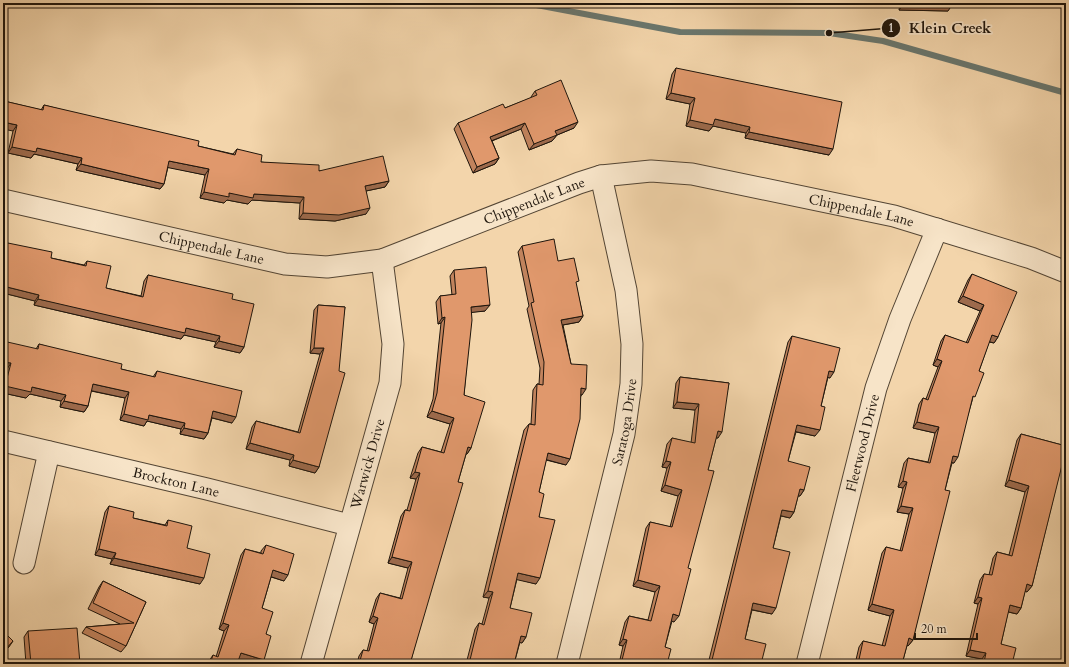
<svg xmlns="http://www.w3.org/2000/svg" width="1069" height="667" font-family="Cardo,serif">
  <style>
    .lines { fill: none; stroke-linecap: round; stroke-linejoin: round }
    .stream { stroke: #6a776e; stroke-width: 6 }
    .minor-casing { stroke: #534534; stroke-width: 23 }
    .minor { stroke: #f7e4c8; stroke-width: 21 }
    .wall { fill: #c1835d; stroke: #1e150c }
    .shaded-wall { fill: #9d6a4c; stroke: #1e150c }
    .building { fill: #e0986c; stroke: #1e150c }
    .labels { text-anchor: middle; stroke-width: 3.5; stroke-linejoin: round; paint-order: stroke }
    .street-label { font-size: 14px; fill: #1e150c; stroke: #f7e4c8 }
    .leader { fill: none; stroke: #1e150c; stroke-width: 1.5 }
    .callout-dot { fill: #1e150c; stroke: #f7e4c8; stroke-width: 1.5 }
    .mark-label { font-size: 12px; text-anchor: middle; font-weight: bold; fill: #fff }
    .callout-label { font-size: 15px; text-anchor: middle; font-weight: bold; fill: #1e150c; stroke: #f7e4c8; stroke-width: 3.5; stroke-linejoin: round; paint-order: stroke }
  </style>
  <rect width="100%" height="100%" fill="#f3d5ab"/>
  <filter id="stains"><feTurbulence type="fractalNoise" baseFrequency=".005" numOctaves="4"/><feColorMatrix values="0 0 0 0 .2 0 0 0 0 .09 0 0 0 0 .02 0 0 0 .5 -.17"/></filter>
  <radialGradient id="worn" r=".72"><stop offset=".6" stop-color="#630" stop-opacity="0"/><stop offset="1" stop-color="#630" stop-opacity=".3"/></radialGradient>
  <g class="lines">
    <path class="stream" d="M526,3L680,32L829,33L883,41L1066,93"/>
    <g class="minor-casing">
      <g id="minor">
        <path id="s1" d="M3,200L285,264L327,267L382,260L579,183L601,176L651,171L692,174L894,216L1031,258L1066,272"/>
        <path id="s2" d="M3,441L207,489L349,525"/>
        <path d="M24,563L49,452"/>
        <path id="s3" d="M311,664L390,383L393,344L382,260"/>
        <path id="s4" d="M567,664L624,434L631,384L632,344L626,290L601,176"/>
        <path id="s5" d="M807,664L876,388L900,319L937,229"/>
      </g>
    </g>
    <use href="#minor" class="minor"/>
  </g>
  <path class="wall" d="M900,3H952L948,11L899,10Z
    M676,68L829,155L745,138L746,133L713,126L709,131L686,126L690,104L666,99L672,74Z
    M535,91L574,128L557,135L552,141L529,150L521,129L492,141L499,158L495,164L473,173L454,129L458,123L505,108L531,98V97Z
    M4,101L41,110L44,105L198,146L233,154L237,149L261,162L389,181L385,187L366,191V214L335,221L299,219L300,203L252,200L248,204L227,200L224,203L200,198L205,175L168,167L164,184L160,189L76,170L78,164L34,154L31,158L8,153L13,131Z
    M3,242L51,258L84,265L87,261L106,288L141,296L144,281L148,275L232,299L244,347L240,353L214,347L216,342L184,335L181,339L34,305L35,301L3,293Z
    M522,246L558,261L576,285L583,316L579,322L563,325L571,364L582,395H581L566,465L546,460L539,492V517L536,584L517,579L510,608L526,637L522,643L520,642L514,664H466L475,629L479,623L482,624L489,598L483,597L524,430L529,424H531L533,390L537,384H539L540,368L527,309L529,306L518,252Z
    M454,270L485,311L471,312L464,395L471,448L467,454H466L458,482L410,664H357L359,656L363,650L367,651L374,624L369,622L376,599L380,593L400,598L408,568L388,563L401,516L405,510H407L416,479L410,478L418,453L422,447L441,452L450,424L427,417L433,399L441,323L438,324L436,302L440,296L452,295L450,276Z
    M972,274L998,337L994,343L989,342L979,371L972,401L954,463H952L945,490L913,640L908,646L907,645L902,664H855L859,647L863,641L882,646L890,616L868,610L882,553L886,547L900,551L909,514L897,512L903,488L898,487L904,463L908,458L928,462L935,433L913,428L919,404L923,398L926,399L938,367L933,365L941,341L945,335L966,343L980,311L958,302L968,280Z
    M318,305L345,307L319,467L315,473L289,466L290,460L246,449L252,427L256,421L298,432L320,354L310,353L314,310Z
    M792,336L830,378L828,377L821,406L815,436L796,432L788,461L804,490L800,496H798L794,512L790,518L781,516L773,548L772,614L752,610L745,639L761,664H708L788,342Z
    M39,344L121,369L153,377L157,371L232,423L212,418L208,433L204,439L180,434L181,429L147,421L144,426L120,420L125,398L91,391L88,406L84,412L60,407L61,401L30,394L26,398L3,393V385L7,369L3,368L36,349Z
    M680,377L729,383L718,438H716L708,470L674,622L672,621L665,647L667,664H619L623,646L619,645L625,622L629,616L648,620L655,592L633,586L646,528L650,522L670,527L678,496L661,491L667,468L662,467L667,444L672,438L691,443L695,410L673,408L676,383Z
    M1021,434L1066,446L1032,586L1027,592L1025,591L1021,608L1017,614L1008,612L1001,644L1012,664H981L982,659L966,656L978,604L974,603L980,580L984,574L989,575L993,558L997,552L1009,555L1025,492L1005,486L1017,440Z
    M109,506L133,518L165,525L168,520L187,548L200,584L110,564L112,559L95,555L105,512Z
    M266,545L284,581L271,577L262,608L266,634L264,660L261,664H254L239,659L237,664H208L209,661L213,655L216,657L224,631L219,629L241,555L245,549L261,553V551Z
    M103,581L146,602L126,646L121,652L82,633L86,627L120,624L88,609L99,587Z
    M28,631L80,664H26L24,637Z"/>
  <path class="shaded-wall" d="M904,4L952,5L948,11L899,10Z
    M671,93L695,98L690,104L666,99Z
    M715,119L750,127L746,133L713,126L709,131L686,126L690,120Z
    M3,122L17,125L13,131L3,129Z
    M578,122L574,128L557,135L552,141L529,150L534,144L555,131Z
    M525,123L521,129L486,143L490,137Z
    M749,132L833,149L829,155L745,138Z
    M12,147L37,148L82,158L78,164L34,154L31,158L8,153Z
    M499,158L495,164L473,173L477,167Z
    M169,161L209,169L205,175L165,167Z
    M81,164L164,184L160,189L76,170Z
    M389,181L385,187L361,192L365,186Z
    M204,192L254,194L304,197L300,203L252,200L248,204L227,200L224,203L200,198Z
    M370,208L366,214L335,221L299,219L303,213Z
    M3,286L39,295L35,301L3,293Z
    M963,296L984,305L980,311L958,302Z
    M38,299L186,328L220,336L216,342L184,335L181,339L34,305Z
    M490,305L485,311L467,313L471,307Z
    M583,316L579,322L557,326L561,320Z
    M445,317L441,323L438,324L442,318Z
    M992,335L998,337L994,343L987,341Z
    M219,341L244,347L240,353L214,347Z
    M314,348H324L320,354L310,353Z
    M937,359L942,361L938,367L933,365Z
    M3,362L11,363L7,369L3,368Z
    M829,371L834,372L830,378L825,377Z
    M93,384L129,392L125,398L88,390Z
    M5,386L32,387L66,395L61,401L30,394L26,398L3,393V390Z
    M581,388L586,389L582,395L577,394Z
    M64,401L88,406L84,412L60,407Z
    M677,402L699,404L695,410L673,408Z
    M213,411L236,417L232,423L209,417Z
    M432,411L454,418L450,424L427,417Z
    M124,414L149,415L185,423L181,429L147,421L144,426L120,420Z
    M917,422L939,427L935,433L913,428Z
    M797,425L820,430L815,436L793,431Z
    M184,428L208,433L204,439L180,434Z
    M718,431L722,432L718,438L714,437Z
    M250,443L294,455L290,460L246,449Z
    M468,447L471,448L467,454L464,453Z
    M548,453L570,459L566,465L544,459Z
    M953,456L958,457L954,463L949,462Z
    M293,460L319,467L315,473L289,466Z
    M666,461L671,462L667,468L662,467Z
    M415,472L420,473L416,479L410,478Z
    M1009,480L1029,486L1025,492L1005,486Z
    M903,481L907,482L903,488L898,487Z
    M665,485L682,490L678,496L661,491Z
    M800,489L804,490L800,496L795,495Z
    M901,506L913,508L909,514L897,512Z
    M782,510L794,512L790,518L778,515Z
    M99,549L116,553L112,559L95,555Z
    M392,557L412,562L408,568L388,563Z
    M114,558L204,578L200,584L110,564Z
    M273,570L288,575L284,581L269,576Z
    M518,573L540,578L536,584L514,579Z
    M638,580L660,586L655,592L633,586Z
    M1027,584L1032,586L1027,592L1023,590Z
    M488,591L493,592L489,598L483,597Z
    M978,597L982,598L978,604L974,603Z
    M753,603L776,608L772,614L749,609Z
    M872,604L894,610L890,616L868,610Z
    M1010,605L1021,608L1017,614L1005,611Z
    M673,614L679,616L674,622L669,620Z
    M373,616L378,618L374,624L369,622Z
    M223,623L229,625L224,631L219,629Z
    M521,636L526,637L522,643L517,642Z
    M909,638L913,640L908,646L904,644Z
    M623,639L627,640L623,646L619,645Z
    M13,641L9,647L3,653V652Z
    M970,650L986,653L982,659L966,656Z
    M241,653L264,660L261,664H254L237,659Z
    M984,662L991,664H982Z"/>
  <path class="building" d="M904,3H952V5L904,4Z
    M676,68L842,102L833,149L749,132L750,127L715,119L713,125L690,120L695,98L671,93Z
    M561,80L578,122L555,131L557,135L534,144L525,123L490,137L499,158L477,167L458,123L503,104L505,108L537,95L535,91Z
    M3,96H5L4,101L43,110L44,105L199,141L198,146L235,155L237,149L262,155L261,162L319,165V171L383,156L389,181L365,186L370,208L339,215L303,213L304,197L254,194L253,198L229,193V197L204,192L209,169L169,161L164,184L81,164L82,158L37,148L36,152L12,147L17,125L3,122Z
    M554,239L558,261L574,258L579,281L576,282L583,316L561,320L571,364L587,365L586,389L581,388L580,419L570,459L548,453L539,492L544,494L539,517L555,520L540,578L518,573L510,608L532,613L526,637L521,636L514,664H469L479,623L484,625L493,592L488,591L529,424L535,425L537,384L543,385L544,362L531,303L534,302L522,246Z
    M3,242L52,252L51,258L86,266L87,261L111,266L106,288L143,297L148,275L233,294L232,299L254,304L244,347L219,341L220,336L186,328L185,333L38,299L39,295L3,286Z
    M486,267L490,305L471,307L472,320L464,395L485,402L471,448L468,447L458,482L463,483L410,664H359L363,650L369,651L378,618L373,616L380,593L402,599L412,562L392,557L405,510L410,511L420,473L415,472L422,447L444,453L454,418L432,411L437,393L445,317L442,318L440,296L456,294L454,270Z
    M972,274L1017,292L998,337L992,335L979,371L984,373L975,397L973,396L958,457L953,456L945,490L950,491L913,640L909,638L902,664H858L863,641L885,646L894,610L872,604L886,547L902,551L913,508L901,506L907,482L903,481L908,458L930,463L939,427L917,422L923,398L928,400L942,361L937,359L945,335L968,343L984,305L963,296Z
    M318,305L345,307L339,371L345,373L319,467L293,460L294,455L250,443L256,421L300,433L324,348H314Z
    M792,336L840,348L834,372L829,371L821,406L825,407L820,430L797,425L788,461L810,467L804,490L800,489L794,512L782,510L773,548L790,552L776,608L753,603L745,639L766,644L761,664H711Z
    M3,341L38,349L39,344L122,364L121,369L155,377L157,371L242,391L236,417L213,411L208,433L184,428L185,423L149,415L148,420L124,414L129,392L93,384L88,406L64,401L66,395L32,387L31,392L5,386L11,363L3,362Z
    M680,377L729,383L722,432L718,431L708,470L714,471L688,568L691,569L679,616L673,614L665,647L671,649L667,664H621L627,640L623,639L629,616L651,621L660,586L638,580L650,522L672,527L682,490L665,485L671,462L666,461L672,438L695,443L699,404L677,402Z
    M1021,434L1066,446V449L1032,586L1027,584L1021,608L1010,605L1001,644L1016,648L1012,664H991L984,662L986,653L970,650L982,598L978,597L984,574L992,575L997,552L1012,556L1029,486L1009,480Z
    M109,506L134,512L133,518L167,526L168,520L192,526L187,548L210,554L204,578L114,558L116,553L99,549Z
    M266,545L294,554L288,575L273,570L262,608L273,612L266,634L271,636L264,660L241,653L237,664H210L213,655L218,657L229,625L223,623L245,549L263,554Z
    M103,581L146,602L126,646L86,627L134,623L93,603Z
    M77,628L80,664H31L28,631Z
    M3,631L13,641L3,652Z"/>
  <g class="labels">
    <g class="street-label">
      <text dy="5" stroke="none"><textPath href="#s1" startOffset="550">Chippendale Lane</textPath></text>
      <text dy="5" stroke="none"><textPath href="#s1" startOffset="886">Chippendale Lane</textPath></text>
      <text dy="5" stroke="none"><textPath href="#s1" startOffset="214">Chippendale Lane</textPath></text>
      <text dy="5" stroke="none"><textPath href="#s4" startOffset="249">Saratoga Drive</textPath></text>
      <text dy="5" stroke="none"><textPath href="#s5" startOffset="228">Fleetwood Drive</textPath></text>
      <text dy="5" stroke="none"><textPath href="#s3" startOffset="208">Warwick Drive</textPath></text>
      <text dy="5" stroke="none"><textPath href="#s2" startOffset="178">Brockton Lane</textPath></text>
    </g>
  </g>
  <path class="leader" d="M829 33L891 28"/>
  <g class="callout-dot">
    <circle cx="829" cy="33" r="4"/>
    <circle cx="891" cy="28" r="10"/>
  </g>
  <g class="mark-label">
    <text x="891" y="32">1</text>
  </g>
  <g class="callout-label">
    <text x="950" y="33">Klein Creek</text>
  </g>
  <rect width="1069" height="667" fill="none" stroke="#f3d5ab" stroke-width="16"/>
  <rect x="4" y="4" width="1061" height="659" fill="none" stroke="#1e150c" stroke-width="2"/>
  <rect x="8" y="8" width="1053" height="651" fill="none" stroke="#1e150c"/>
  <path d="M915 633v6h62v-6" fill="none" stroke="#1e150c" stroke-width="2"/>
  <text x="921" y="633" font-size="12" fill="#1e150c" stroke="#f7e4c8" stroke-width="3" paint-order="stroke">20 m</text>
  <rect width="100%" height="100%" filter="url(#stains)"/>
  <rect width="100%" height="100%" fill="url(#worn)"/>
</svg>
